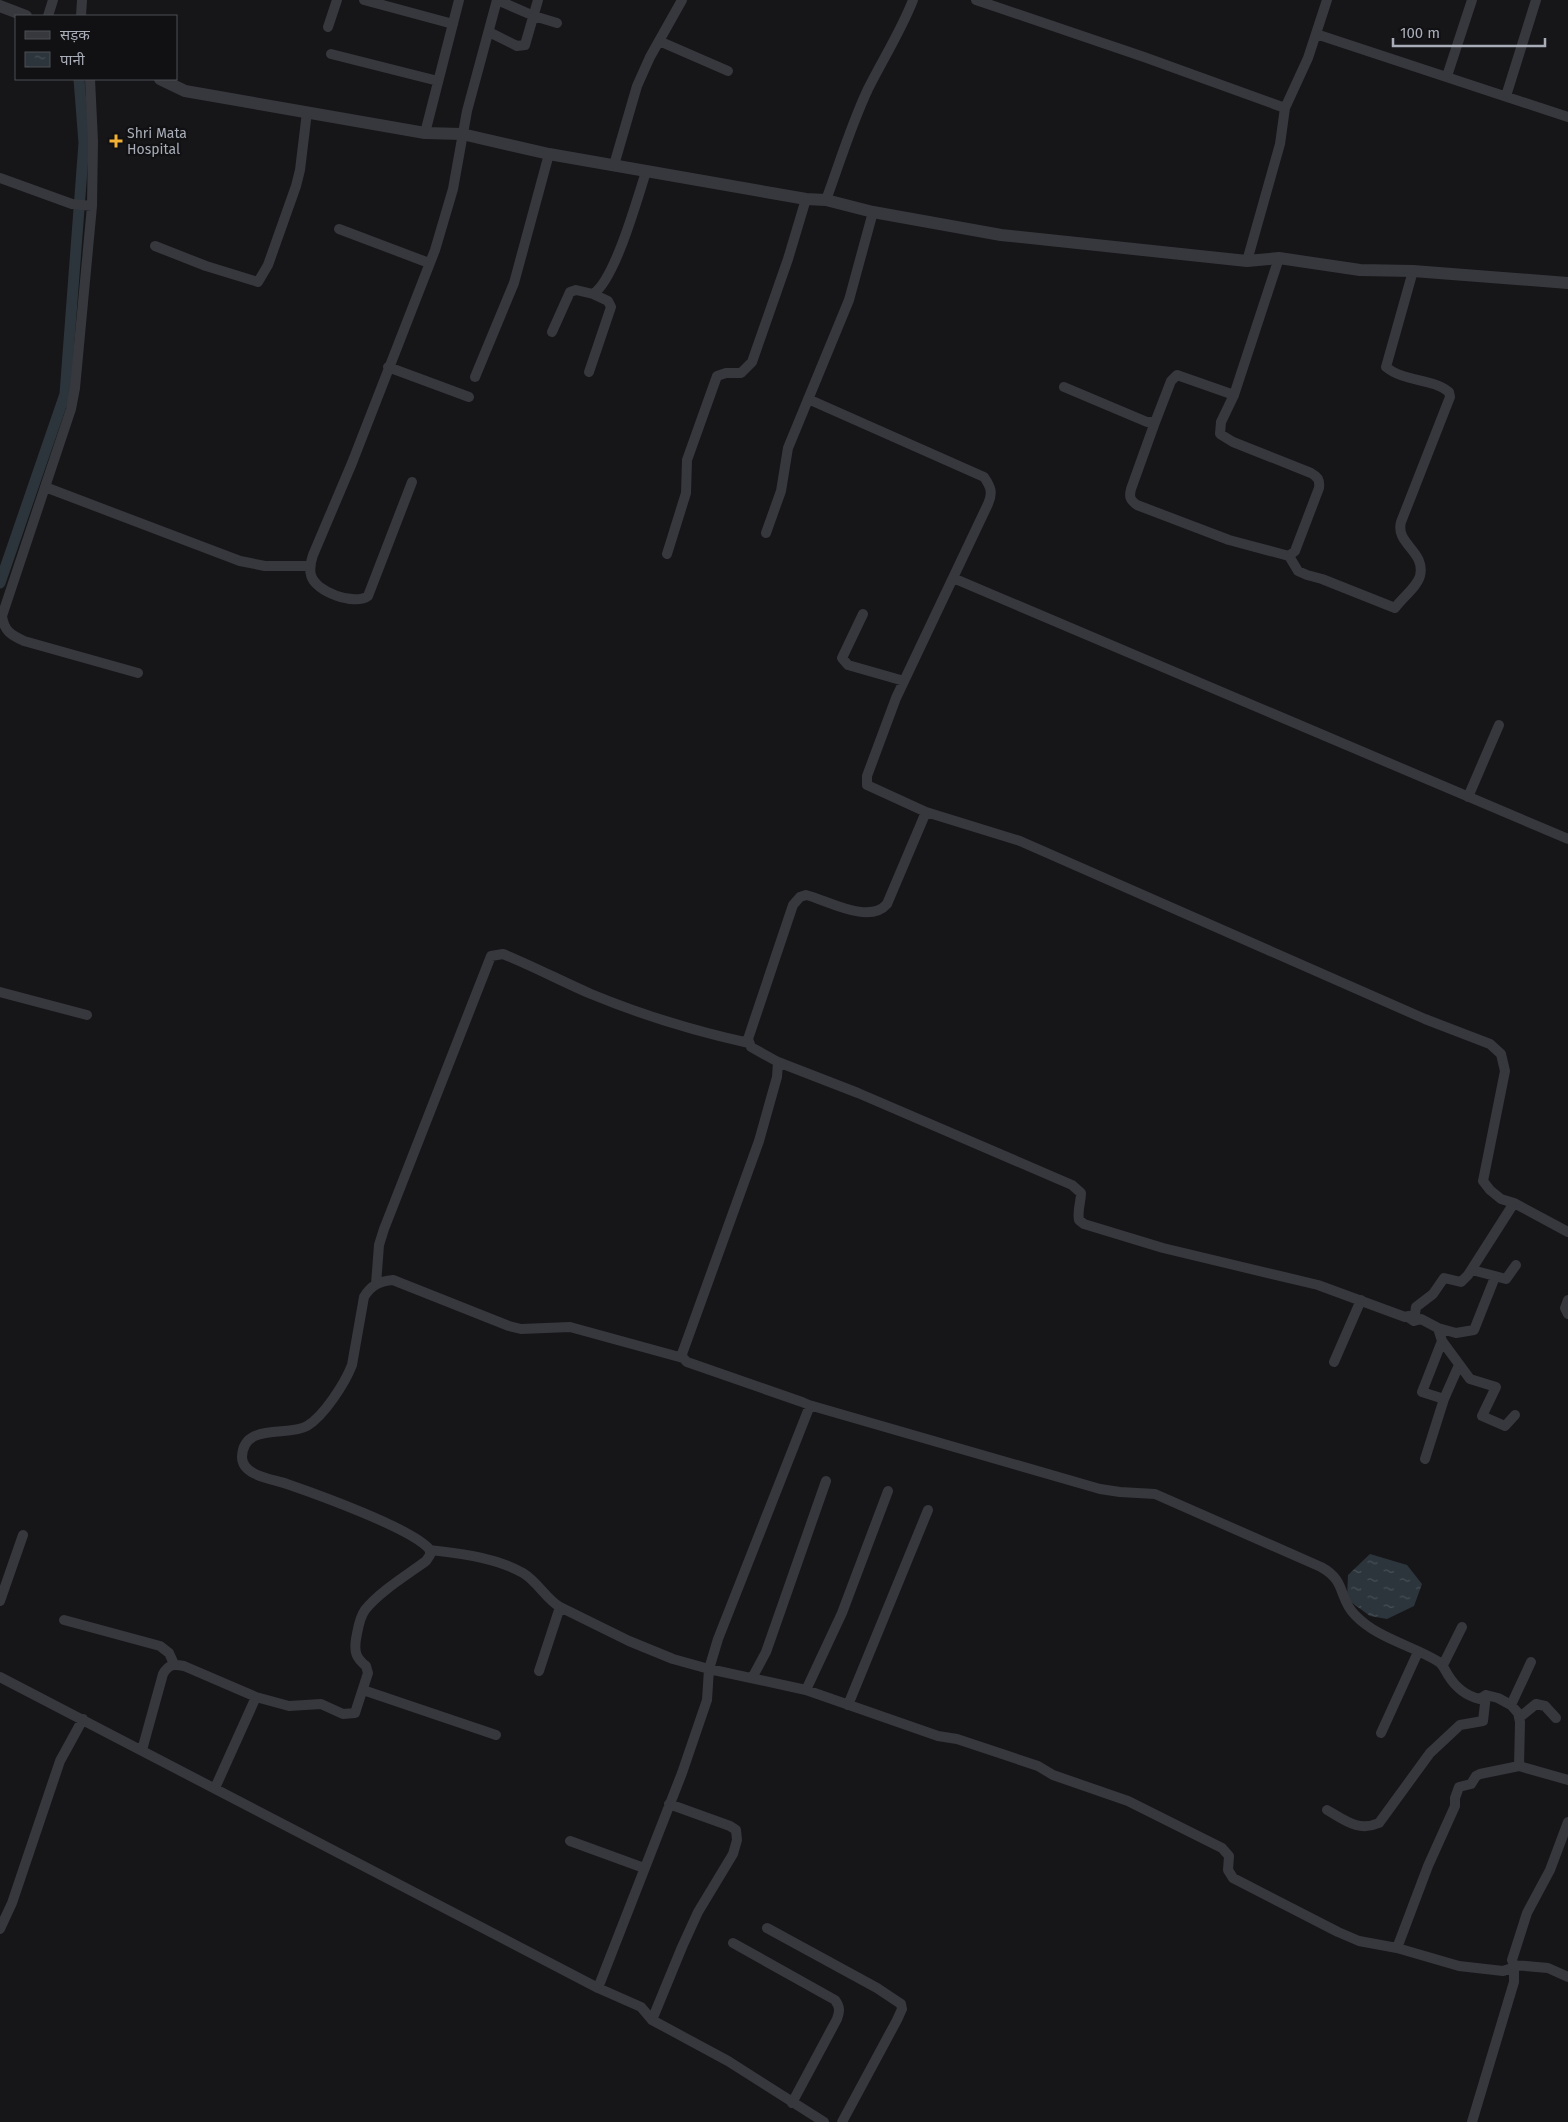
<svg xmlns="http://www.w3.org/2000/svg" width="1568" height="2122" font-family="'Fira Sans','Noto Sans Devanagari',sans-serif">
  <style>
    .water { fill: url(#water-ripples) }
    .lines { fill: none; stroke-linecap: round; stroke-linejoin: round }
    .canal { stroke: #2c353c; stroke-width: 11 }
    .minor { stroke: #37383d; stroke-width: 10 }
    .tertiary { stroke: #37383d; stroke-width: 12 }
    .poi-dot { fill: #f2b134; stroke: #111113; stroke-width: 2 }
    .labels { text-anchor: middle; stroke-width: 4.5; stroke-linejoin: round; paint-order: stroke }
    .poi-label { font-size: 14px; fill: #a8adb8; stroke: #111113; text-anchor: start }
  </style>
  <defs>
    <pattern id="water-ripples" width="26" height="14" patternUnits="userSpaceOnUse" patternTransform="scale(1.25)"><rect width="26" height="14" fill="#2c353c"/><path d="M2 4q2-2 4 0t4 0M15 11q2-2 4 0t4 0" fill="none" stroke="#485056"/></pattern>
  </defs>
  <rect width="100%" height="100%" fill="#161618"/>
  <path class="water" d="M1370,1554L1407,1565L1422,1584L1414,1606L1387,1619L1370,1616L1347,1599L1348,1575Z"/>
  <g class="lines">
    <path class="canal" d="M0,583L65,394L84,143L79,79"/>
    <path class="minor" d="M364,0L453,24
      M497,0L534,16L557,23
      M976,0L1144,57L1285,108
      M48,16L53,0
      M81,16L82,0
      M328,27L337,0
      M489,32L517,46L525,45L538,0
      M1316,34L1568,117
      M659,41L728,71
      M331,54L438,81
      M1447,76L1472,0
      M90,79L93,141L92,206L75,388L71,409L2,616C4,631 11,635 24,641L138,673
      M1506,96L1536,0
      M425,133L459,0
      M614,165L637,86L650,57L682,0
      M0,178L72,204L92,206
      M826,200C840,162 851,125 868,89C883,59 901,31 913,0
      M339,229L429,263
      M155,246L206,266L258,282L268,265L296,186L300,170L307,112
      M1279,258L1234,395L1221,422L1220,434L1233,442L1311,473C1318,477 1320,480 1319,488L1295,551L1289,556L1298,571L1307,575L1322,579L1395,608C1402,598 1417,587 1420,576C1426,551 1395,544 1401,522L1450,397L1449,392C1432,378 1404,382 1386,367L1413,271
      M1247,261L1280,144L1285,108L1308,58L1327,0
      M552,332L570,292L576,290L593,294C615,280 637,199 646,172
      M388,367L469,397
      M589,372L611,307L608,301L593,294
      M475,377L514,283L549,154
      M1064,387L1147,422H1152L1154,425L1171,381L1177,375L1234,395
      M808,399L984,477C991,487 993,493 988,504L896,698L867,776V785L926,812L1020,841L1425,1019L1490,1044L1501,1054L1505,1071L1483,1181L1490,1190L1501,1199L1514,1203L1568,1232
      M1154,425L1131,489C1129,497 1130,500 1137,505L1229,540L1289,556
      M412,482L368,596C355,606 315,592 311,575C309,568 311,561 313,555L352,463L435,250L453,189L467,111L497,0
      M45,487L240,561L265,566H310
      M766,533L781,491L788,448L849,300L873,212
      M667,554L686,493L687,460L717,376L726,373H741L752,362L788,259L806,199
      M953,578L1568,839
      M863,614L842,658L848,665L904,681
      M1468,797L1499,725
      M0,992L87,1015
      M778,1062L858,1093L1072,1185L1081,1193C1081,1203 1077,1210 1079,1220L1084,1224L1163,1248L1318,1285L1405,1317L1415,1314L1416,1307L1433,1294L1444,1278L1461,1282L1468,1275L1514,1203
      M1472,1270L1506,1279L1516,1265
      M376,1284L379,1245L384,1229L491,956L503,954C533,966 561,981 591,994C642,1015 694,1031 749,1043
      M1568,1300L1565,1308L1568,1314
      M1408,1317L1414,1321L1421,1319L1438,1328L1442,1341L1470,1379L1496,1387L1482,1416L1505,1426L1515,1415
      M1438,1328L1456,1333L1474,1330L1495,1277
      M1442,1341L1422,1392L1444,1399
      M1334,1362L1361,1300
      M809,1405L1100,1489L1120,1492L1155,1494L1321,1567C1347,1581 1338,1598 1355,1615C1378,1639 1412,1645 1439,1662C1443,1665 1445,1670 1448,1675C1456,1688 1466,1696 1480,1699L1486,1695L1498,1698L1511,1705L1518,1713L1520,1722L1519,1766L1568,1780
      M1425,1459L1444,1399L1459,1365
      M430,1550C462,1554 495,1557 523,1573C538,1582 546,1599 560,1607
      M0,1601L23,1535
      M64,1620L160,1646L169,1653L174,1664
      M1443,1665L1462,1627
      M539,1671L560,1607L629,1641L673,1659L709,1669L806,1690L938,1736L957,1739L1038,1766L1053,1775L1128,1801L1222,1848L1229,1856L1228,1870L1233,1878L1338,1932L1359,1941L1397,1948L1459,1966L1503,1971L1512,1968L1514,1965
      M0,1677L598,1988L641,2007L652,2020L728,2061L824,2122
      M752,1678L766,1652L826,1481
      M363,1690L496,1735
      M806,1690L842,1613L888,1491
      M848,1705L928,1510
      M1511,1705L1531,1662
      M1520,1717L1536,1704L1545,1706L1556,1718
      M1381,1733L1418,1652
      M142,1750L163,1674C169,1664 173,1664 184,1666L256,1697L289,1706L321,1704L343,1714L355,1713L368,1673L366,1666C356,1658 354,1652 356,1639C358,1629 359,1618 365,1610C379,1592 407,1575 426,1561L430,1555V1550C414,1529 316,1494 287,1484C273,1479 242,1476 242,1457C243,1422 288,1437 307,1426C324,1416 345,1383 352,1365L364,1297C371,1285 380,1281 393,1280L509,1326L521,1329L570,1327L683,1358
      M215,1788L256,1697
      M1327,1810C1345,1820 1358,1832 1379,1823L1430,1753L1460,1725L1483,1721L1486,1695
      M1568,1822L1550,1870L1527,1913L1512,1960L1514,1965L1548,1968L1568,1977
      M570,1841L644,1868
      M767,1928L877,1988L901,2004L902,2009L897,2020L842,2122
      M0,1929L12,1903L60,1761L83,1719
      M733,1943L835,2000C840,2007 840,2011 837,2019L792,2103
      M1397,1948L1428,1866L1455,1806V1798L1459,1787L1471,1784L1476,1776L1480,1774L1519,1766
      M598,1988L682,1773L707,1700L709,1669L718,1639L809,1408V1405L802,1402L687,1362L683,1358L682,1354L759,1141L777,1077L778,1062L751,1047L748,1039L793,905L800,897L806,895C827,900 869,925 887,904L926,812
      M652,2020L682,1947L698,1912L733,1854L737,1840L736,1830L730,1826L669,1804
      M1472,2122L1514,1982V1965"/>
    <path class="tertiary" d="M0,6L26,16
      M160,79L185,91L425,133L462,134L549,154L806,199L826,200L873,212L1001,235L1247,261L1279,258L1360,270L1413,271L1568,283"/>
  </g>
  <path class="poi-dot" d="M113.5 133.5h5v5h5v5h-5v5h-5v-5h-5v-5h5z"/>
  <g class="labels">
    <g class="poi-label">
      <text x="127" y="138">Shri Mata<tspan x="127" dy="16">Hospital</tspan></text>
    </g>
  </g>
  <rect x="15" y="15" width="162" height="65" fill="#111113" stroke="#4d4f55"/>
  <rect x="25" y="31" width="25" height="8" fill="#37383d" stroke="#4d4f55"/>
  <text x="60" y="40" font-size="15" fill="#a8adb8">सड़क</text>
  <rect x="25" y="52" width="25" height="15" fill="url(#water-ripples)" stroke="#4d4f55"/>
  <text x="60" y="65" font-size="15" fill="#a8adb8">पानी</text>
  <path d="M1393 38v8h152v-8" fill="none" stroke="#a8adb8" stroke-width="2.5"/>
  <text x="1400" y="38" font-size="15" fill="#a8adb8" stroke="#111113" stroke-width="4" paint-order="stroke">100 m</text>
</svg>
